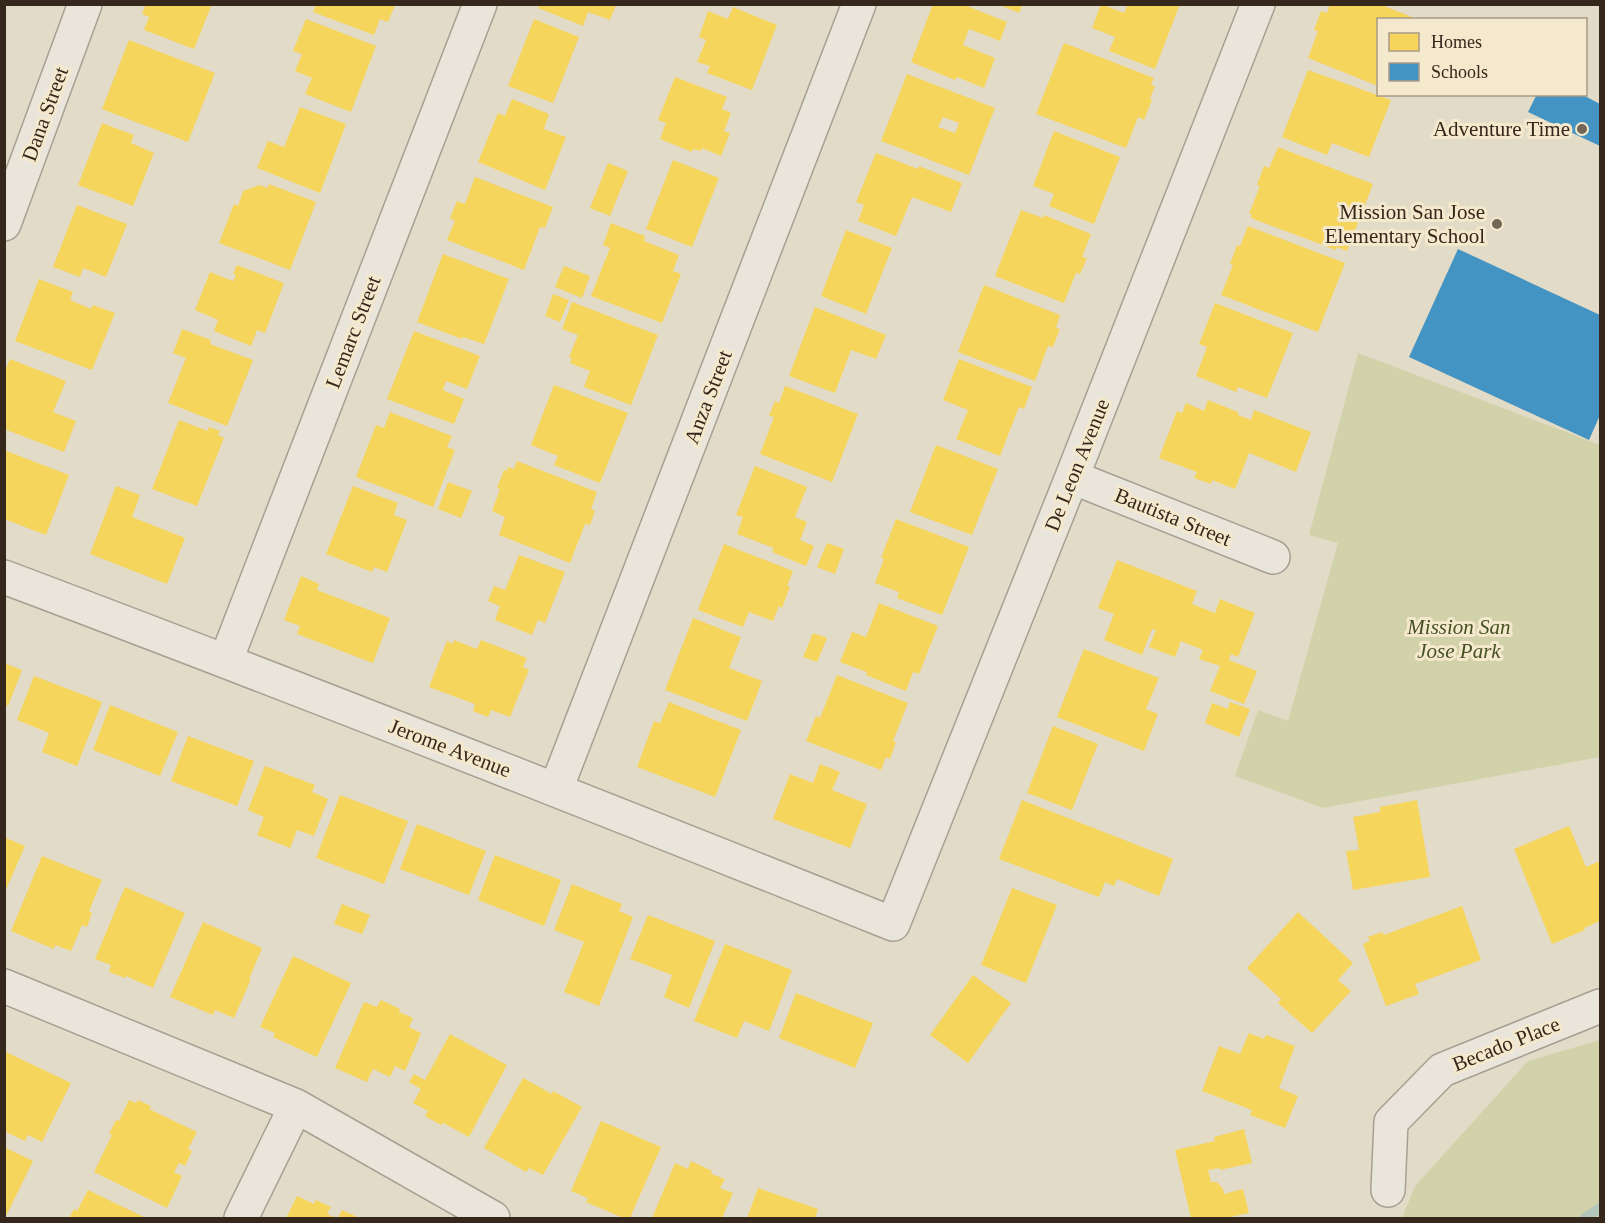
<svg xmlns="http://www.w3.org/2000/svg" width="1605" height="1223" font-family="'Times New Roman',serif">
  <style>
    .green { fill: #d2d2aa }
    .homes { fill: #f6d55c; fill-rule: evenodd }
    .schools { fill: #4393c3 }
    .lines { fill: none; stroke-linecap: round; stroke-linejoin: round }
    .stream { stroke: #b4c7bb; stroke-width: 10 }
    .street-casing { stroke: #a79f92; stroke-width: 36 }
    .street { stroke: #eae5db; stroke-width: 33 }
    .poi-dot { fill: #726658; stroke: #f5e9cd; stroke-width: 2 }
    .labels { text-anchor: middle; stroke-width: 6; stroke-linejoin: round; paint-order: stroke }
    .street-label { font-size: 21px; fill: #35271c; stroke: #f5e9cd }
    .poi-label { font-size: 21px; fill: #35271c; stroke: #f5e9cd; text-anchor: end }
    .park-label { font-size: 21px; font-style: italic; fill: #465122; stroke: #f5e9cd }
  </style>
  <rect width="100%" height="100%" fill="#e2dbc8"/>
  <path class="green" d="M1358,353L1600,445V757L1323,808L1235,776L1258,710L1288,721L1338,543L1309,535Z
    M1600,1040V1218H1402L1415,1186L1528,1061Z"/>
  <path class="homes" d="M146,4H212L194,49L144,30L149,17L142,14Z
    M933,4H962L1007,22L1000,41L969,29L963,45L995,58L984,88L957,77L955,80L911,62Z
    M997,4H1023L1019,13Z
    M1101,4L1124,13L1128,4H1180L1155,69L1109,51L1115,37L1092,28Z
    M1330,4H1379L1417,19L1378,20V86L1308,58L1318,31L1314,30L1321,11L1327,13Z
    M316,5H395L388,22L380,19L374,35L313,12Z
    M539,5H616L610,20L588,12L583,26L538,8Z
    M733,7L777,25L752,90L707,73L710,66L697,62L706,40L699,37L708,11L728,19Z
    M306,19L376,46L351,112L305,94L312,78L295,71L302,54L293,51Z
    M534,19L579,37L553,103L508,86Z
    M129,40L215,73L188,142L102,109Z
    M1064,43L1154,78L1151,84L1155,86L1150,99L1152,100L1144,120L1138,117L1126,148L1036,114Z
    M1308,70L1391,100L1369,157L1332,143L1327,155L1282,137Z
    M907,74L995,108L969,175L881,141ZM943,117L959,123L955,133L938,127Z
    M675,77L727,97L722,109L731,113L724,131L730,133L721,156L702,148L701,151L693,149L692,152L660,139L666,123L658,120Z
    M512,99L549,114L544,129L566,137L545,190L478,162L498,113L505,116Z
    M300,107L346,124L320,193L257,168L268,141L284,147Z
    M102,123L134,135L131,143L154,153L133,206L78,185Z
    M1054,131L1120,157L1094,224L1049,206L1054,194L1033,186Z
    M1278,147L1373,184L1347,251L1337,247L1336,250L1251,218L1252,214H1249L1260,186L1257,185L1264,166L1269,168Z
    M876,153L918,169L919,166L962,183L951,212L912,197L896,236L858,221L864,205L856,202Z
    M673,160L719,178L692,247L646,229Z
    M608,163L628,171L610,216L590,208Z
    M475,177L553,207L545,228L540,227L524,270L447,240L455,221L450,218L457,201L465,204Z
    M269,184L316,202L290,270L219,243L234,204L238,206L243,191L259,185L268,188Z
    M77,205L127,224L106,277L83,268L80,277L53,267Z
    M1021,210L1043,218L1044,215L1091,234L1082,257L1087,258L1080,274L1076,273L1064,303L995,276Z
    M611,223L645,236L644,241L679,255L673,271L681,274L662,323L591,296L610,248L603,245Z
    M1248,226L1345,263L1318,332L1221,295L1233,265L1230,264L1237,245L1240,246Z
    M846,230L892,248L866,314L821,296Z
    M443,254L509,279L484,344L463,337L462,339L417,322Z
    M237,265L284,283L265,333L257,330L251,346L214,331L218,320L195,310L210,272L233,281L236,275L233,274Z
    M564,266L590,276L582,298L555,287Z
    M39,279L73,292L70,300L91,309L93,305L115,313L92,370L15,341Z
    M984,285L1060,315L1056,328L1060,329L1053,347L1048,346L1035,381L958,352Z
    M553,294L569,300L560,322L545,316Z
    M572,302L658,335L631,405L584,387L590,371L570,363L572,358L569,357L578,335L562,329Z
    M1215,303L1293,333L1267,398L1238,387L1236,392L1196,376L1207,347L1199,344Z
    M815,307L886,335L876,359L851,350L835,393L789,376Z
    M182,329L211,340L210,344L253,360L227,426L168,403L186,358L173,353Z
    M414,331L480,356L467,389L446,381L443,390L464,399L454,424L387,399Z
    M10,359L66,381L53,412L76,421L64,452L4,429V373Z
    M959,359L1032,387L1024,409L1019,407L1000,456L956,439L968,410L943,400Z
    M554,385L628,413L600,483L554,465L558,456L531,445Z
    M785,386L858,414L832,482L760,454L774,417L769,416L775,401L779,403Z
    M1208,400L1238,412V415L1251,420L1254,410L1311,432L1296,472L1249,453L1235,489L1212,480L1211,484L1194,478L1197,472L1159,458L1177,411L1182,413L1186,403L1204,411Z
    M390,412L452,436L447,447L455,450L433,507L356,477L376,425L384,428Z
    M179,420L208,431L209,427L220,431L218,435L224,438L197,506L152,489Z
    M936,445L998,469L972,535L910,512Z
    M4,450L69,475L46,535L4,519Z
    M517,461L597,492L591,509L595,511L590,525L585,524L570,563L499,535L505,517L492,511L500,489L497,488L504,470L507,471L508,467L514,469Z
    M755,466L807,487L795,517L807,522L800,540L814,546L806,566L772,552L774,548L737,534L743,517L736,515Z
    M448,482L472,491L461,518L438,509Z
    M116,486L140,495L132,517L185,538L167,584L90,554Z
    M353,486L398,503L394,515L407,520L387,572L374,567L372,572L326,554Z
    M896,519L969,547L942,615L897,598L899,592L875,583L884,559L881,558Z
    M827,543L844,549L835,574L817,567Z
    M724,544L793,571L787,586L790,587L782,608L779,606L773,621L749,612L743,627L698,610Z
    M519,555L565,572L545,623L538,620L532,635L495,620L500,606L488,601L494,586L505,590Z
    M1117,560L1197,591L1192,604L1215,613L1220,599L1255,613L1238,657L1231,654L1229,660L1257,671L1244,704L1210,691L1220,666L1199,659L1203,650L1181,641L1175,657L1149,647L1156,630L1152,629L1142,655L1104,640L1114,614L1098,608Z
    M301,576L319,584L317,590L390,618L373,663L297,634L300,626L284,620Z
    M879,603L938,626L919,674L913,672L906,691L866,675L867,672L840,662L852,632L866,637Z
    M693,618L741,637L729,668L762,681L747,721L665,690Z
    M813,633L827,638L817,662L803,657Z
    M454,640L477,649L481,640L527,658L523,667L529,670L510,717L491,710L488,717L473,711L475,704L429,687L447,641L453,644Z
    M1084,649L1159,678L1146,709L1158,714L1144,751L1057,717Z
    M4,663L22,670L8,706L4,704Z
    M837,675L908,703L893,741L896,742L890,759L886,757L881,770L806,741L816,716L820,718Z
    M34,676L102,702L77,766L42,752L49,733L17,720Z
    M669,702L741,730L715,797L637,767L654,721L660,723Z
    M1230,702L1250,709L1239,737L1205,723L1212,703L1228,709Z
    M110,705L178,732L160,776L93,750Z
    M1053,726L1098,744L1072,810L1027,793Z
    M188,736L254,761L237,806L171,781Z
    M820,764L840,772L832,790L867,804L850,848L773,819L790,774L813,783Z
    M265,766L315,785L312,792L328,799L314,836L297,830L290,848L257,835L264,817L248,810Z
    M340,795L408,821L384,884L316,858Z
    M1022,800L1173,859L1159,896L1117,879L1114,886L1105,882L1099,897L999,859Z
    M1417,800L1430,877L1353,890L1346,851L1359,850L1353,817L1380,812V807Z
    M417,824L486,851L469,895L400,869Z
    M1569,826L1586,867L1600,861V921L1584,928L1585,930L1552,944L1514,849Z
    M4,837L25,846L4,894Z
    M495,855L561,880L544,926L478,900Z
    M42,856L102,880L89,911L92,913L87,927L82,925L71,951L55,945L54,949L11,931Z
    M572,884L622,904L619,911L633,917L599,1006L564,992L584,942L554,930Z
    M125,887L185,913L153,988L126,976L125,978L109,972L111,965L95,959Z
    M1012,888L1057,905L1026,983L981,965Z
    M342,904L370,915L362,934L334,924Z
    M1462,906L1481,960L1415,984L1419,994L1386,1006L1363,944L1370,941L1368,937L1382,932L1384,935Z
    M1298,912L1353,963L1338,980L1351,991L1312,1033L1278,1003L1281,999L1247,968Z
    M648,915L715,941L689,1008L664,997L672,975L630,959Z
    M203,922L262,948L249,979H251L234,1018L215,1010L213,1015L170,997Z
    M725,944L792,970L769,1031L744,1021L737,1038L694,1021Z
    M293,956L351,983L317,1057L273,1037L275,1033L260,1027Z
    M973,975L1011,1003L968,1063L930,1035Z
    M796,993L873,1023L855,1068L779,1038Z
    M381,1000L400,1009L399,1012L413,1018L409,1027L421,1033L405,1071L395,1066L390,1077L373,1069L367,1082L335,1068L364,1002L377,1007Z
    M1249,1033L1264,1039L1266,1035L1295,1046L1279,1088L1298,1096L1285,1128L1250,1115L1252,1110L1202,1091L1219,1046L1240,1054Z
    M450,1034L507,1065L469,1137L443,1123L441,1125L425,1116L428,1111L413,1103L421,1089L409,1082L414,1074L425,1080Z
    M4,1051L71,1083L42,1142L28,1135L25,1141L4,1131Z
    M523,1078L552,1094L553,1091L582,1107L543,1175L529,1168L526,1172L484,1148Z
    M129,1100L136,1103L138,1100L151,1106L149,1109L197,1132L188,1149L192,1151L185,1166L179,1163L174,1172L182,1176L167,1208L94,1172L112,1135L109,1134L116,1120L119,1121Z
    M601,1121L661,1147L630,1218H623L586,1202L588,1198L571,1191Z
    M1244,1129L1252,1163L1220,1170V1168L1208,1170L1211,1182H1217L1223,1189L1224,1194L1243,1189L1249,1213L1225,1218H1191L1175,1150L1215,1141L1214,1137Z
    M4,1147L33,1161L5,1218H4Z
    M691,1161L712,1171L711,1174L725,1179L720,1188L733,1193L722,1218H652L675,1163L688,1169Z
    M758,1188L818,1209L815,1218H747Z
    M88,1190L146,1218H69L74,1209L77,1211Z
    M297,1196L314,1204L316,1200L331,1207L327,1214L337,1218H286Z
    M342,1210L360,1218H338Z"/>
  <path class="schools" d="M1537,94H1581L1600,104V146L1528,112Z
    M1458,249L1600,315V415L1589,440L1409,357Z"/>
  <g class="lines">
    <path class="stream" d="M1585,1218L1600,1208"/>
    <g class="street-casing">
      <path id="street" d="M4,224L85,4
        M1072,477L1273,557
        M4,577C302,689 598,806 893,924L1072,477L1258,4
        M226,660L480,4
        M556,789L859,4
        M4,986L296,1106L493,1218
        M1388,1190L1391,1122L1442,1070L1600,1006
        M241,1218L296,1106"/>
    </g>
    <use href="#street" class="street"/>
  </g>
  <g class="poi-dot">
    <circle cx="1582" cy="129" r="6"/>
    <circle cx="1497" cy="224" r="6"/>
  </g>
  <g class="labels">
    <g class="street-label">
      <text transform="translate(45 114) rotate(-70)" y="7">Dana Street</text>
      <text transform="translate(353 332) rotate(-69)" y="7">Lemarc Street</text>
      <text transform="translate(708 397) rotate(-69)" y="7">Anza Street</text>
      <text transform="translate(1077 465) rotate(-68)" y="7">De Leon Avenue</text>
      <text transform="translate(1173 517) rotate(22)" y="7">Bautista Street</text>
      <text transform="translate(450 748) rotate(21)" y="7">Jerome Avenue</text>
      <text transform="translate(1506 1044) rotate(-22)" y="7">Becado Place</text>
    </g>
    <g class="poi-label">
      <text x="1570" y="136">Adventure Time</text>
      <text x="1485" y="219">Mission San Jose<tspan x="1485" dy="24">Elementary School</tspan></text>
    </g>
    <g class="park-label">
      <text x="1459" y="634">Mission San<tspan x="1459" dy="24">Jose Park</tspan></text>
    </g>
  </g>
  <rect width="1605" height="1223" fill="none" stroke="#35271c" stroke-width="12"/>
  <rect x="1377" y="18" width="210" height="78" fill="#f5e9cd" stroke="#a89b86" stroke-width="1.5"/>
  <rect x="1389" y="33" width="30" height="18" fill="#f6d55c" stroke="#a89b86" stroke-width="1.5"/>
  <text x="1431" y="48" font-size="18" fill="#35271c">Homes</text>
  <rect x="1389" y="63" width="30" height="18" fill="#4393c3" stroke="#a89b86" stroke-width="1.5"/>
  <text x="1431" y="78" font-size="18" fill="#35271c">Schools</text>
</svg>
